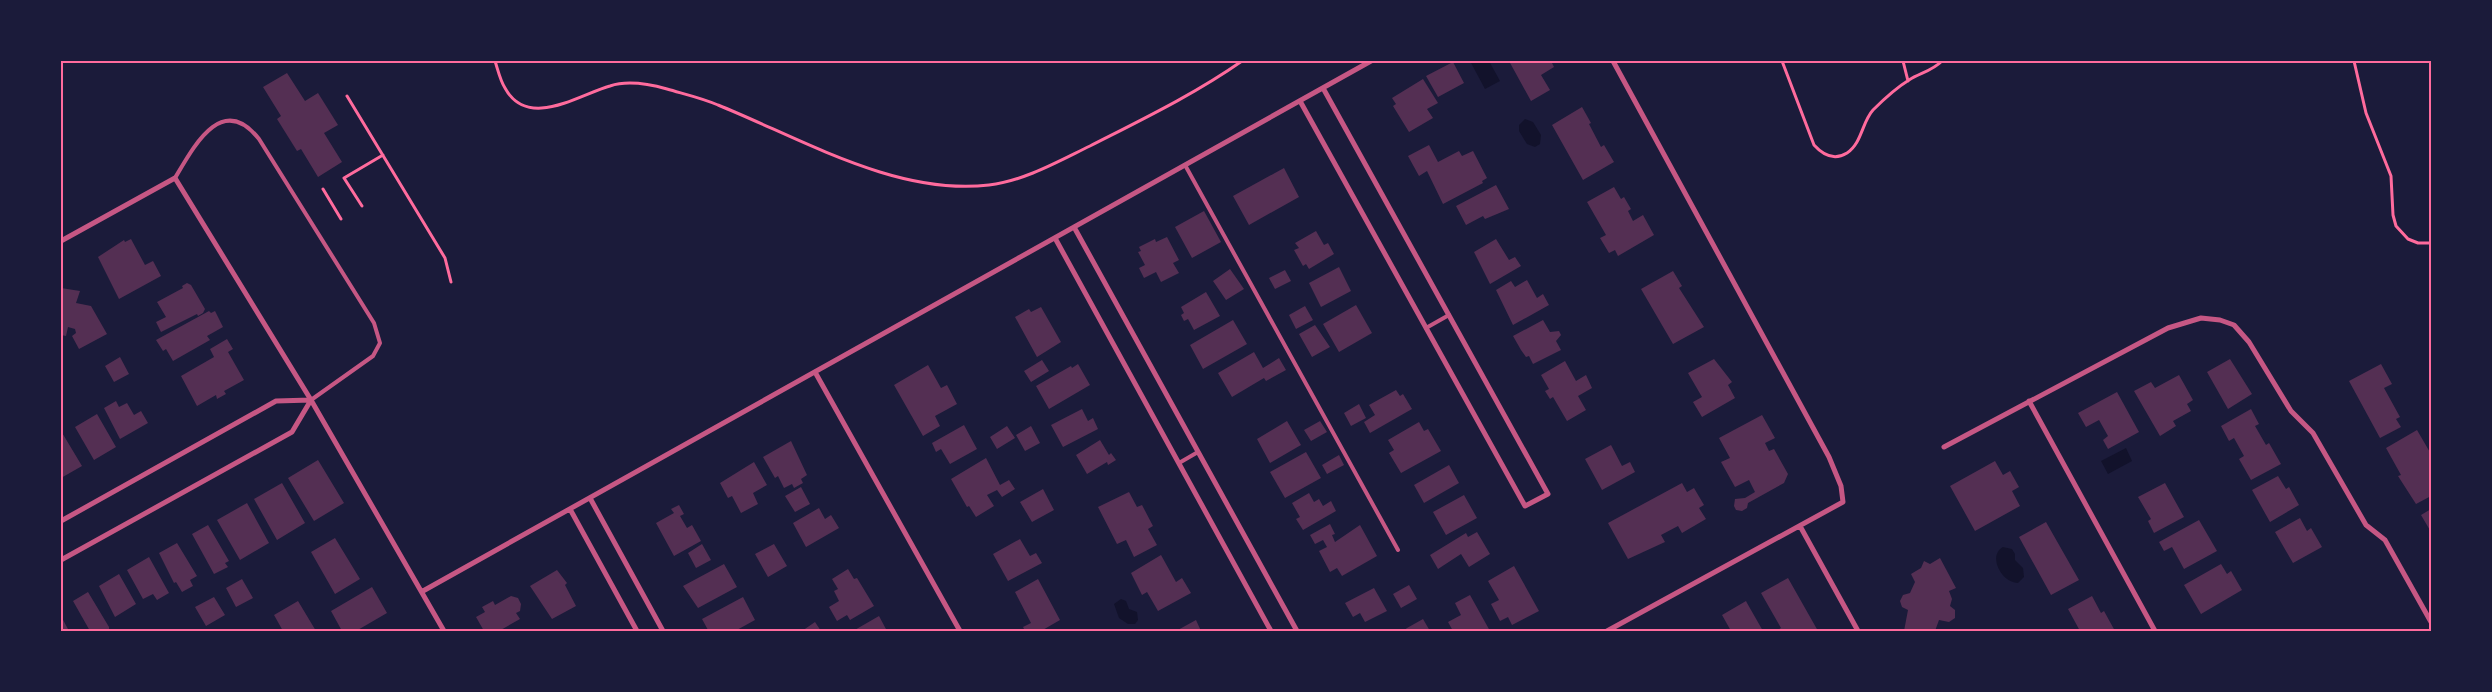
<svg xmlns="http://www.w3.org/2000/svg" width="2492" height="692" font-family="Montserrat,sans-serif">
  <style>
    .water { fill: #12122b }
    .building { fill: #542f53 }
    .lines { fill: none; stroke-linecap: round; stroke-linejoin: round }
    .path { stroke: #ff6b9d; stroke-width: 3 }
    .service { stroke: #c65784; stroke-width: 4 }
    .minor { stroke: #c65784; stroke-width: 5 }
    .neatline { fill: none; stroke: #ff6b9d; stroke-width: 2 }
  </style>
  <rect width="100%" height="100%" fill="#1b1b3a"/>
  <path class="water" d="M1470,61H1489L1500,81L1485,89Z
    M1525,119L1533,122L1541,135L1540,144L1535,147L1527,144L1519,131V125Z
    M2126,448L2132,461L2108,474L2101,461Z
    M2003,547L2012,549L2015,554V560L2023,568L2024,577L2018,583C2002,583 1987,556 2003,547Z
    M1121,599L1126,601L1129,609L1137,612L1138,620L1135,624H1128L1119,618L1114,604Z"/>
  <path class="building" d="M1509,61H1551L1554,67L1541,75L1550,90L1531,101Z
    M1453,62L1464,83L1438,97L1426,76Z
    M287,73L305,101L318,93L338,125L324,133L342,162L318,177L301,149L297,151L277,119L281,116L263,87Z
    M1423,79L1438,103L1427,109L1433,118L1409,132L1393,106L1396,104L1392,98Z
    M1582,107L1591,123L1589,124L1601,147L1604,145L1614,162L1583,180L1552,125Z
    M1429,145L1438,162L1459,151L1462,156L1473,151L1487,178L1482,181L1483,183L1443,204L1427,171L1419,176L1408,156Z
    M1284,168L1299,197L1249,225L1233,196Z
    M1496,185L1509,209L1485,219L1483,216L1466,225L1456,206Z
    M1614,187L1621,199L1624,197L1631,209L1628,211L1633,221L1643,215L1654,235L1618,256L1615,250L1609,253L1600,238L1606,235L1587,202Z
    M1204,211L1221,242L1192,258L1175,227Z
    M1316,231L1324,245L1328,243L1334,254L1309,269L1306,264L1303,266L1294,250L1299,248L1295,243Z
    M1167,237L1179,260L1173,263L1179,273L1161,282L1156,272L1144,278L1139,268L1145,265L1138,252L1141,251L1139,247L1155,239L1156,242Z
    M131,239L145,265L153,261L161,276L119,299L98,257L124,240L125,242Z
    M1496,239L1509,260L1515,257L1521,266L1490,284L1474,252Z
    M1339,267L1351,291L1321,307L1309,283Z
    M1230,269L1244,289L1226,300L1213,281Z
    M1285,270L1291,281L1275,289L1269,278Z
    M1673,271L1682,286L1679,288L1704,327L1673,344L1641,289Z
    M1527,280L1537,298L1543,294L1549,305L1513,325L1496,290L1511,281L1515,287Z
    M187,283L191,285L205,309L203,313L198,316L197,314L161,332L156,322L166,317L157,302L183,288L182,286Z
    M61,288L80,291L76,303L91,306L107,334L79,349L72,336L76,333L75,329L68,327L66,336L61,335Z
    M1206,292L1220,316L1194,330L1188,319L1184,321L1181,315L1184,313L1181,307Z
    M1356,305L1372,333L1339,352L1323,324Z
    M1305,306L1313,320L1296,329L1289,315Z
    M1041,307L1061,342L1037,357L1015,317L1029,309L1031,312Z
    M209,311L211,313L215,311L223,327L207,336L210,340L173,361L166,349L163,351L156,340Z
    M1233,320L1247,344L1203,369L1190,345Z
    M1543,320L1550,332L1559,331L1561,335L1556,341L1561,350L1533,364L1529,356L1526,357L1521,350L1513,336Z
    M1315,325L1330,347L1312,357L1299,334Z
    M227,339L233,349L228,352L244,380L224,391L226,394L217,399L216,395L197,406L181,376L214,357L210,349Z
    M1254,352L1263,368L1279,358L1286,370L1266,381L1264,378L1232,397L1218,373Z
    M120,357L129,374L114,382L105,366Z
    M1714,359L1732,382L1728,385L1735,398L1702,417L1693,402L1702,397L1688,373Z
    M2230,359L2252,394L2228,409L2207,372Z
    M1042,360L1049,371L1031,382L1024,371Z
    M1565,361L1576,381L1586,375L1592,388L1578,396L1586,410L1567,421L1553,397L1550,399L1545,391L1549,389L1541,375Z
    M1078,364L1090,385L1049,409L1036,386L1071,366L1072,368Z
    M2381,364L2392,384L2384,388L2400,417L2396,419L2401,427L2380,438L2349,381Z
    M928,365L941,388L947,385L957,404L935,416L940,426L923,436L894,385Z
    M2179,375L2193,400L2187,404L2191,411L2173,421L2176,426L2160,436L2134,391L2151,382L2155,388Z
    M1396,390L1400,396L1403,394L1412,409L1370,433L1364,422L1375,415L1369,405Z
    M2117,392L2139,432L2108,449L2103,440L2108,436L2099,420L2086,427L2078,413Z
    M116,401L119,407L127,403L134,415L141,411L148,423L120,439L104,408Z
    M1359,404L1366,418L1351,426L1344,413Z
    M1082,409L1088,421L1093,418L1098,429L1063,447L1051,425Z
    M2251,409L2259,424L2255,426L2266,445L2269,443L2281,464L2251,480L2239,459L2244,456L2234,438L2229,441L2221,426Z
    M97,414L116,447L94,460L75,427Z
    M1762,415L1775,438L1765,443L1769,451L1774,449L1788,474L1784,483L1748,503L1747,508L1742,511L1736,510L1734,506L1735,499L1745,498L1755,492L1749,480L1735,487L1721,462L1730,458L1719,438Z
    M1287,421L1301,445L1270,463L1257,439Z
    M1320,421L1327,432L1311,441L1304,430Z
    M1419,422L1424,431L1428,429L1441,451L1401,473L1389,453L1394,450L1388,440Z
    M964,425L977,449L950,464L941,449L936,452L932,443Z
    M1007,426L1015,438L997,449L990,437Z
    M1031,426L1040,443L1025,451L1016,435Z
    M2417,430L2431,454V496L2416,504L2398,476L2401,475L2386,448Z
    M61,431L82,466L61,478Z
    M1100,440L1109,455L1111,453L1116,460L1108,465L1107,462L1087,474L1076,455Z
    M791,441L807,475L801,479L803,483L794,488L792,484L784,488L778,476L775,478L763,457Z
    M1611,445L1622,466L1630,462L1635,472L1602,490L1585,459Z
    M1306,452L1321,478L1285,498L1270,472Z
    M1339,455L1344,465L1327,474L1322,465Z
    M986,458L1000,485L1009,480L1015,489L1002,497L997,490L987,495L994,506L976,517L969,506L967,507L951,479Z
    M318,460L344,503L314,521L288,478Z
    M1995,461L2003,475L2010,471L2019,487L2012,491L2020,506L1975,531L1950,486Z
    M754,462L767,485L753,493L758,504L741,513L732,496L728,498L720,483Z
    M1449,465L1459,483L1424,503L1414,485Z
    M2278,476L2286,489L2289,487L2299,505L2270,522L2252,490Z
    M282,483L305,523L277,540L254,499Z
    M1682,483L1687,492L1694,488L1704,505L1699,508L1706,519L1682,533L1678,526L1661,535L1665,542L1628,559L1608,523Z
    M2165,483L2184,517L2154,533L2148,521L2151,519L2138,497Z
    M801,487L810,504L795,512L785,496Z
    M1043,489L1054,510L1032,522L1020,502Z
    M1129,492L1137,507L1142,505L1153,526L1148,529L1157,545L1134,557L1126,540L1117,544L1098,507Z
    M1309,493L1314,502L1319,499L1323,506L1331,501L1336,511L1303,530L1296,519L1300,517L1292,503Z
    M1464,495L1477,518L1446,535L1433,512Z
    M247,503L269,543L240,560L217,520Z
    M679,505L684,514L680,516L687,528L692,525L701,541L674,556L656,523L674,513L671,509Z
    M819,508L825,519L831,515L839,528L806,547L793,523Z
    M2431,509V532L2421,515Z
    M2300,518L2307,531L2311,528L2322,547L2293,563L2275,532Z
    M2199,520L2217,551L2184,569L2172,547L2164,551L2159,542Z
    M2046,522L2079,580L2051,595L2019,537Z
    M1330,524L1335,534L1332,535L1335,542L1360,525L1377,556L1342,576L1337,568L1330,572L1319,551L1327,547L1323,540L1315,544L1310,535Z
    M208,525L229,561L225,563L228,567L214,574L192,534Z
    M1477,532L1490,554L1469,567L1461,554L1438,569L1430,555L1466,533L1468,537Z
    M335,538L360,579L335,594L311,552Z
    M1020,539L1030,556L1036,553L1042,563L1008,581L993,554Z
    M177,543L197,576L190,580L193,586L182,592L176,582L174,583L159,553Z
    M702,544L711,560L696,568L688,553Z
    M774,544L787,566L768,577L755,554Z
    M1161,555L1176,582L1182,578L1191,593L1158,611L1147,592L1142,595L1131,573Z
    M149,557L169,593L157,600L153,594L143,599L127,570Z
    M1940,558L1956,588L1949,591L1952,599L1950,606L1955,610V618L1949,622L1939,620L1935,631H1904L1908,610L1902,607L1900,601L1903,595L1910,593L1915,582L1911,574L1921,568L1924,561L1930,564Z
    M724,564L737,587L698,608L683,586Z
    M2221,564L2227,574L2231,571L2242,590L2201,614L2184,585Z
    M1514,566L1539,611L1512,625L1508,617L1500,621L1491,604L1499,600L1488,581Z
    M848,569L854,579L857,578L874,606L850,620L847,615L837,621L829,607L839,601L834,591L838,589L832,579Z
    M557,570L567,583L565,585L576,606L552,619L530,586Z
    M119,574L136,604L115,617L99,586Z
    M1788,578L1818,631H1776L1781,628L1761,593Z
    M242,579L253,598L236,607L226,588Z
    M1038,579L1060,620L1041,631H1025L1023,627L1031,623L1015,592Z
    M1409,585L1417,599L1401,608L1393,594Z
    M372,587L387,613L356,631H342L331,611Z
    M1374,588L1387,611L1365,622L1360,613L1353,617L1345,603Z
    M88,592L109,627V631H90L73,601Z
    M1470,595L1490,631H1453L1448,622L1461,615L1455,603Z
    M511,596L518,598L521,604L520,611L516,613L520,619L499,631H484L476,617L485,612L482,607L493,601L495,605Z
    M2092,596L2101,613L2104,611L2115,631H2080L2068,609Z
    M214,597L225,615L206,626L195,607Z
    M743,597L755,620L735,631L708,630L702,619Z
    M298,601L316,631H283L274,615Z
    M1746,601L1747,603L1763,631H1731L1722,615Z
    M61,616L69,631H61Z
    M879,616L887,631H853Z
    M1423,619L1430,631H1403L1407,628Z
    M1196,620L1201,631H1176Z
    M815,622L821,631H802Z"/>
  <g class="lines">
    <path class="path" d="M495,61C498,70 500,80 505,88C528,130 578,95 610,86C628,80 649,84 667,89C684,94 702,98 718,105C802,139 897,196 989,185C1024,181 1059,161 1090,146C1141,120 1195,94 1242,61
      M1782,61L1814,145C1823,155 1834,161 1847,153C1862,143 1862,122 1873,110C1884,99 1896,88 1909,80C1920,73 1932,71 1942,61
      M1903,61L1908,81
      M2354,61L2366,113L2391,176L2393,215L2396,226L2408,239L2418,243H2431
      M347,96L445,258L451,282
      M323,189L341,219
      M362,206L344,178L383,155"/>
    <path class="service" d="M1185,165L1398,550
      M175,178C194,146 222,92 259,139L374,323L380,343L373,356L311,400
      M1426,328L1449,315
      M1179,463L1198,452"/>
    <path class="minor" d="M1300,101L1525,506L1548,494L1323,88
      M1074,227L1297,631
      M1055,238L1271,631
      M61,241L175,178L311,400L444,631
      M815,372L960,631
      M2029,401L2155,631
      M1944,447L2168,328L2201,318L2220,320L2234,325L2249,342L2291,411L2313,433L2366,525L2385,540L2431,622
      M590,498L663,631
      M570,509L637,631
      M61,521L276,401L311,400L292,432L61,560
      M1800,526L1858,631
      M423,591L1371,61
      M1607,631L1843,502L1841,486L1829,457L1613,61"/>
  </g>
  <rect width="2492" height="692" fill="none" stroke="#1b1b3a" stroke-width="125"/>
  <rect x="62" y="62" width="2368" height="568" class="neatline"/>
</svg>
